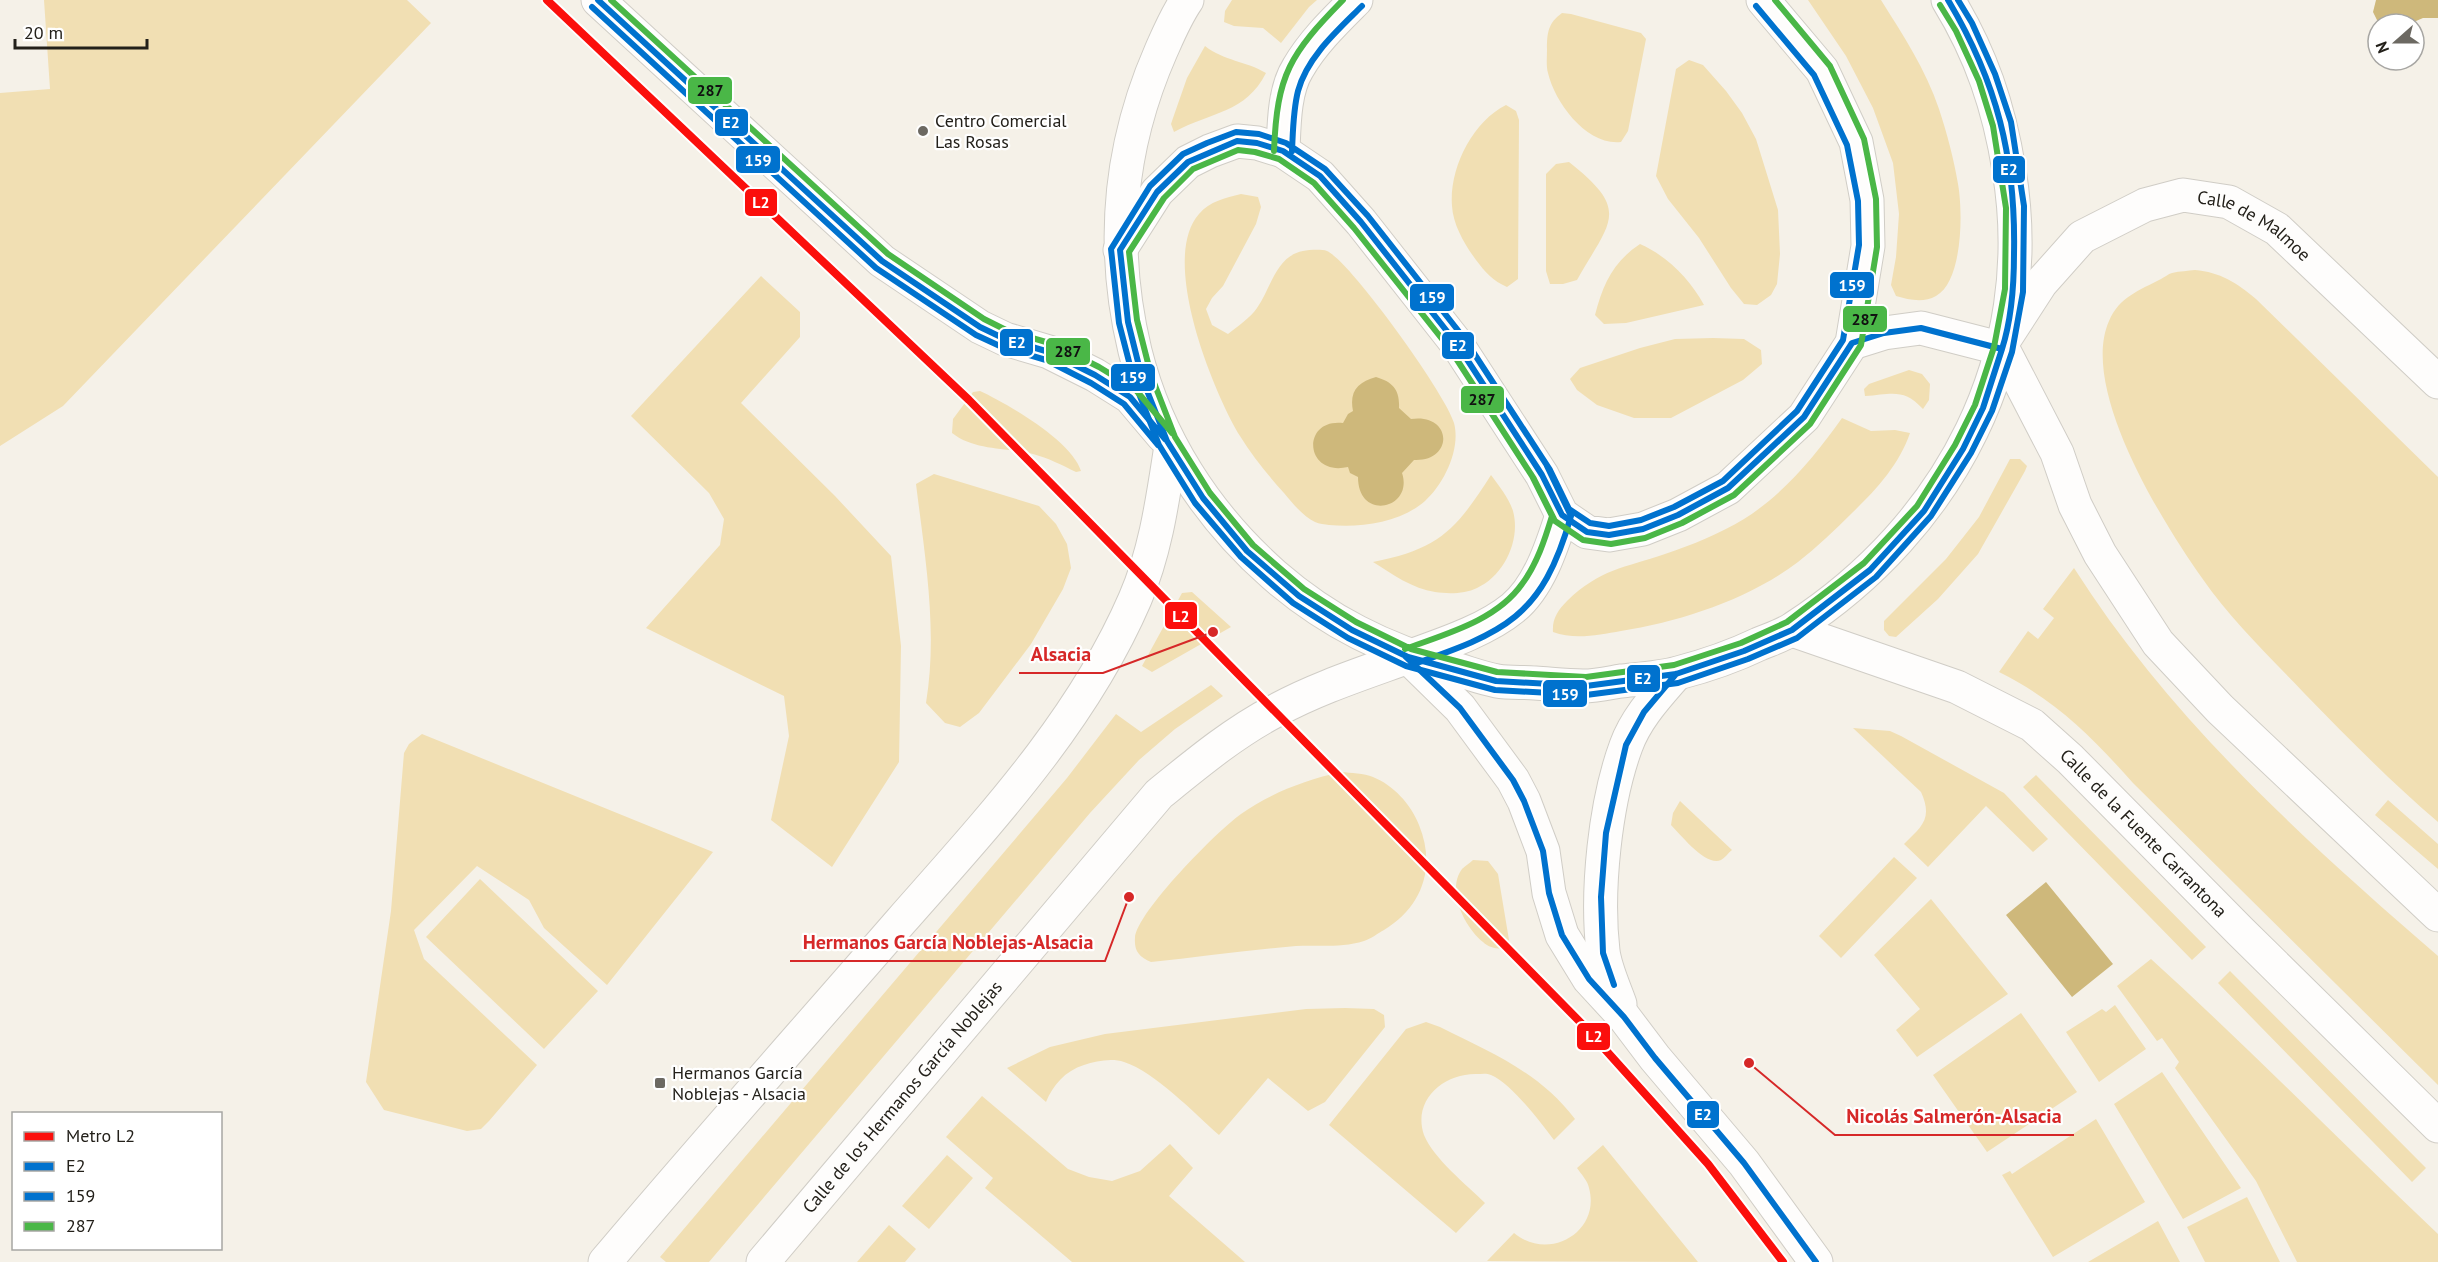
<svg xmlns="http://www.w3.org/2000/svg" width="2438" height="1262" font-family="'PT Sans',sans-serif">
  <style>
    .green { fill: #f1dfb3 }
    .water { fill: #ceb87b }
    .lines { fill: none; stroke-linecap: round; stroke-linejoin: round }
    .minor-casing { stroke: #d0cdc6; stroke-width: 35 }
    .tertiary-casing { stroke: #d0cdc6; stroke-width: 35 }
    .primary-casing { stroke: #d0cdc6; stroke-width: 35 }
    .minor { stroke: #fefdfc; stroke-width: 33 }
    .tertiary { stroke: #fefdfc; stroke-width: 33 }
    .primary { stroke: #fefdfc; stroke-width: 33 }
    .bus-1-casing { stroke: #fff; stroke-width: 10 }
    .bus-2-casing { stroke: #fff; stroke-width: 10 }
    .bus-3-casing { stroke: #fff; stroke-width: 10 }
    .bus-1 { stroke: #0072ce; stroke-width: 6 }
    .bus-2 { stroke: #0072ce; stroke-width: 6 }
    .bus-3 { stroke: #4ab747; stroke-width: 6 }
    .metro-1-casing { stroke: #fff; stroke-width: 12 }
    .metro-1 { stroke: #fb0f0c; stroke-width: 8 }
    .poi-dot { fill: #6c6962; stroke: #fff; stroke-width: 2 }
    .labels { text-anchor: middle; stroke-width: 4.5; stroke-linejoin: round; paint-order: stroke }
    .poi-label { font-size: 18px; fill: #23201a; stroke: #fff; text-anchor: start }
    .street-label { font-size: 18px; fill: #23201a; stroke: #fff }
    .leader { fill: none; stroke: #d62828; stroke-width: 2 }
    .callout-dot { fill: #d62828; stroke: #fff; stroke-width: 2 }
    .callout-label { font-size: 20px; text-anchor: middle; font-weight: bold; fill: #d62828; stroke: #fff; stroke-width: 4.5; stroke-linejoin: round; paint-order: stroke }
    .line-badge { stroke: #fff; stroke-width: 2 }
    .badge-label { font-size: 16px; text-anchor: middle; font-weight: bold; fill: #fff }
    .pale-badge-label { font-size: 16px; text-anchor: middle; font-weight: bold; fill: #111 }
  </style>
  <rect width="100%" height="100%" fill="#f5f1e8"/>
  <path class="green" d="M44,0H407L431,23L63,406L0,446V93L50,89Z
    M1232,0H1317L1309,7L1281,43L1263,28L1234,26L1224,22L1225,11Z
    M1808,0H1881C1903,35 1926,70 1939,109C1947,133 1954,160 1958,184C1963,211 1963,281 1936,296C1924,303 1909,300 1896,296L1891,285L1896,257L1899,214L1893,163L1873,108L1846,56Z
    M1562,13L1571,14L1641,33L1646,39L1628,131L1621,142C1587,146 1555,103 1548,73C1546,66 1547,57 1547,49C1547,33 1548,23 1562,13Z
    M1205,46C1224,61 1246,61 1266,73C1246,113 1211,112 1174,132L1171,124L1173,118L1187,78Z
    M1689,60L1703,65L1726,91L1742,113L1756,139L1778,210L1780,254L1777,284L1771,295L1757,305L1744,304L1731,288L1699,238L1668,199L1656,176L1676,69Z
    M1506,105L1516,111L1519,120L1518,279L1507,287C1493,281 1485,272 1476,260C1465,245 1453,225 1452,206C1449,169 1472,122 1506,105Z
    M1569,162C1631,211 1611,220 1577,280L1563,284H1550L1546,271V174L1556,164Z
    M1241,194L1258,197L1261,207L1256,224L1223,286L1212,298L1206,309L1212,325L1228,334C1238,326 1250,318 1257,308C1271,288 1276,256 1303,251C1309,250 1321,249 1327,251C1351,262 1447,396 1454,423C1461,449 1444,484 1425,501C1400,523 1360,528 1329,525C1325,524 1319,524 1315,522C1304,517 1292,503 1284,493C1268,475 1252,456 1240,436C1213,391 1159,259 1199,214C1210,201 1225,198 1241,194Z
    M1640,244C1667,256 1690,279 1704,305L1626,323L1604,324L1595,315C1603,284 1613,262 1640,244Z
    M2195,270C2220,272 2237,283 2256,299L2438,477V822C2391,782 2348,738 2304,693C2269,656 2231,620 2202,578C2163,523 2079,389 2109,321C2119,297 2140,290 2161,279C2165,277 2168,274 2172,273C2180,271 2188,271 2195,270Z
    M761,276L800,312V337L741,403L835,496L891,556L901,646L899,762L832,867L771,820L789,736L784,696L646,628L720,545L724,519L709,493L631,416Z
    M1713,338L1744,339L1761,350L1762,364L1743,380L1671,418H1634L1597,405L1577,390L1570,379L1580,368L1640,348L1675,339Z
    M1909,370L1922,374L1930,384L1929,400L1923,409C1904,388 1892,394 1865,396L1864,389L1869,384Z
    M980,391C1008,404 1072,441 1081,471L1076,472C1062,465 1048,458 1033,454C1005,447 975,451 952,433L953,419L973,392Z
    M1842,418L1871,431L1895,430L1910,433C1899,465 1876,490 1852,513C1835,530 1817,547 1798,562C1750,599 1680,622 1621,631C1599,635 1574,640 1553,632C1552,619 1558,610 1567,601C1600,569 1624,568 1665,554C1692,545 1719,534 1744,519C1784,494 1815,456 1842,418Z
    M2010,459H2020L2027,466L2025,471L1978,554L1938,599L1896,637L1889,636L1884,630V621L1946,559L1979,517Z
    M934,474L1039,506L1056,524L1067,544L1071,568L1063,589L1031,644L979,713L960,727L945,723L926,703C938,631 925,557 916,484Z
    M1491,475C1499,486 1509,498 1513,511C1521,540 1504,576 1477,588C1465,594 1448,594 1435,592C1413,589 1392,574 1373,562C1439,549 1456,530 1491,475Z
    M2074,568C2170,719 2304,840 2438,956V1085L2133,783C2091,736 2057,701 1999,672L2028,631L2038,639L2054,618L2043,609Z
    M1192,592L1231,627L1152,672L1142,666L1182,593Z
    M1211,685L1223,696L1175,729L1139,760L1090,813L709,1262H666L660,1257L1067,778L1116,714L1141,732Z
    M1853,728L1890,731L1901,736L2004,793L2048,839L2033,852L1986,806L1928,867L1904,844C1922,826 1933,819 1921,792Z
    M422,734L713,852L607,985L544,928L529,900L477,866L414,930L424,959L537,1065L489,1121L481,1129L467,1131L384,1110L366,1082L391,911L404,753L409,744Z
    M1341,772C1351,773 1364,773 1373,777C1393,785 1411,804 1419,825C1436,866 1423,907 1384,930C1378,933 1371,939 1364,941C1342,948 1319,945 1296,946C1247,950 1199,957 1151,962C1139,957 1134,951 1135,938C1136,913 1218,830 1241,814C1271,793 1305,780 1341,772Z
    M2036,775L2206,947L2192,960L2023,787Z
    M2388,800L2438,844V869L2375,815Z
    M1680,801L1732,850C1728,853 1725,858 1721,860C1706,867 1681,835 1671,825L1673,813Z
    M1894,857L1917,878L1841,958L1819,936Z
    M1473,860L1488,861L1498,874L1509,940L1501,949C1494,948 1488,947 1483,942C1465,928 1446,890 1462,869C1465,866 1470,863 1473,860Z
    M480,879L598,991L544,1049L426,937Z
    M1931,899L2008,994L1917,1057L1896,1030L1920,1009L1874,955Z
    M2151,959C2249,1048 2342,1143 2438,1234V1262H2297L2256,1181L2175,1068L2179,1062L2162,1038L2157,1041L2117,986Z
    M2230,971L2426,1168L2412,1182L2218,983Z
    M2115,1005L2146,1049L2099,1082L2066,1032L2102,1009L2106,1012Z
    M1345,1008L1374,1009L1384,1015L1385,1027L1325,1102L1308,1111L1268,1078L1219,1135C1194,1113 1155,1072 1124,1062C1112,1058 1096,1061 1084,1065C1065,1071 1053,1085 1046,1102L1007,1068L1050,1047L1105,1034L1306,1009Z
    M2021,1013L2077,1092L1987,1152L1933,1075Z
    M1426,1022L1440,1027C1492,1053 1539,1072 1575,1119L1554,1140C1540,1122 1512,1084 1491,1075C1487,1073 1481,1074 1477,1074C1444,1073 1412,1100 1424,1135C1433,1158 1467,1185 1485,1203L1456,1233L1329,1125L1406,1029Z
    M2162,1072L2241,1188L2183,1219L2114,1104Z
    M982,1096L1068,1169L1089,1177L1112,1181L1140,1171L1170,1144L1193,1168L1169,1196L1245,1262H1072L985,1188L993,1178L946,1137Z
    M2096,1119L2145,1202L2053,1257L2002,1175L2010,1171L2012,1174Z
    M1603,1145L1698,1262L1487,1261L1514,1233C1549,1262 1601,1232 1589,1188C1588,1181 1581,1174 1577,1168Z
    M947,1155L973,1178L929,1229L902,1206Z
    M2247,1197L2280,1262H2205L2187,1227Z
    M2158,1221L2180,1262H2088Z
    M889,1225L916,1249L905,1262H857Z"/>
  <path class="water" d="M2376,0H2438V18H2423L2409,24H2379L2373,12Z
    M1376,377C1393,382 1400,390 1399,408L1411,419C1453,413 1454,462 1414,460L1402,473C1414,509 1358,522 1358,477L1350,473L1348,467C1304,477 1301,418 1343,423L1348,414L1353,411C1349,391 1358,382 1376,377Z
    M2046,882L2113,964L2072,997L2006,915Z"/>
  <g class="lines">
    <g class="minor-casing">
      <g id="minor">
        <path d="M1283,151C1284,125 1284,90 1298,68C1313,42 1335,21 1356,0"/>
        <path d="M1120,250L1157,192L1188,162L1210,151L1237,141L1257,143L1283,151L1320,176L1361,222L1457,344L1542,475L1562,515L1587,532L1609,535L1643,529L1678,515L1728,488L1804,417L1852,343L1868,246L1867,200L1856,142L1822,70L1763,0"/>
        <path id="s1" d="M2006,337L2041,283L2082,237L2145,205L2183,195L2229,202L2277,229L2438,382"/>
        <path d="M1852,343L1884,333L1921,328L2003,349"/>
        <path d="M1562,515C1552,546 1539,587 1513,608C1485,631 1441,645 1408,657L1460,708L1513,780L1524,801L1543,851L1549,893L1562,935L1589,979L1624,1017L1655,1058L1744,1163L1816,1262"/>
        <path d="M1620,1004C1614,987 1605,968 1603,951C1596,891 1605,803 1626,746C1636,718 1657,696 1676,674"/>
      </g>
    </g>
    <g class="tertiary-casing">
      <path id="tertiary" d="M598,0L882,261L980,327L1005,339L1049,352L1095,375L1130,397L1163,436"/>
    </g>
    <g class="primary-casing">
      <g id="primary">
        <path d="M1187,0C1176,16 1169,33 1161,51C1118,149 1110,247 1135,351C1157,439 1206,515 1274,575C1327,621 1384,650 1451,668C1466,672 1481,678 1497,681C1509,683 1523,682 1535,683C1551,684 1567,686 1583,686C1596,686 1609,683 1621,681C1640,679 1660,678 1678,673C1705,666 1734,656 1759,644C1771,639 1784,635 1794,628C1950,527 2040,356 2009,170C1999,107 1981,54 1948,0"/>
        <path d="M2003,349L2057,453L2075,505L2100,554L2158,643L2220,709L2438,915"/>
        <path id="s2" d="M1792,630L1957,687L2032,725L2070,759L2240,931L2438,1126"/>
        <path d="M605,1262C702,1147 802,1035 901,921C988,822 1082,722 1135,599C1156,551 1163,497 1171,446"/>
        <path id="s3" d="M763,1262L1159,794C1196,764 1233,733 1275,711C1317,688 1364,673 1408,657"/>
      </g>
    </g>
    <use href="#minor" class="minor"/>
    <use href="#tertiary" class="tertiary"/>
    <use href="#primary" class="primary"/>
    <g class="bus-1-casing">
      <path id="bus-1" d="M598,0L882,261L980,327L1005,339L1049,352L1095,375L1130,397L1165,439
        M1948,0C1997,82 2016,158 2014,254C2014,286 2012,318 2002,349
        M1237,141L1257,143L1283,151L1320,176L1361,222L1457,344L1542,475L1562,515L1587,532L1609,535L1643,529L1678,515L1728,488L1804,417L1852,343L1884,333L1921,328L2002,349L1983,408L1963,449L1924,511L1870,570L1792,630L1744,651L1676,674L1586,686L1496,681L1408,657L1352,630L1299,596L1247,551L1203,498L1167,441L1142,378L1128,322L1120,250L1157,192L1188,162Z
        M1405,656L1460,708L1513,780L1524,801L1543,851L1549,893L1562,935L1589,979L1624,1017L1655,1058L1744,1163L1816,1262
        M1614,985L1603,953L1601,897L1606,833L1626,745L1644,712L1676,674"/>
    </g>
    <g class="bus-2-casing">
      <path id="bus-2" d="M1756,6L1814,75L1847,145L1858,201L1859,245L1843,340L1797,411L1723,481L1674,507L1641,520L1609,526L1590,523L1569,509L1550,470L1464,338L1368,216L1325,169L1286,143L1259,134L1236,132L1207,143L1183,154L1150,186L1111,249L1119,323L1134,381L1159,445L1195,503L1241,557L1293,603L1348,638L1406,666L1495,690L1586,695L1678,683L1748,659L1797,638L1876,577L1931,516L1971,453L1992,411L2012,352L2023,292L2024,206L2011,122L1995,74L1972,23L1958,0
        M592,7L876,268L976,335L1002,347L1046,360L1091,383L1124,404L1158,445
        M1292,151C1293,131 1293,111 1298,91C1307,57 1338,30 1362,6
        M1411,665C1505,632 1542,618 1571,516L1547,466"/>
    </g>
    <g class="bus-3-casing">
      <path id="bus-3" d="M611,0L888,254L984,319L1008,331L1053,344L1099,367L1135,389L1172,433
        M1775,0L1830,66L1864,139L1876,199L1877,247L1861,345L1810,424L1734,495L1682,523L1645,538L1611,544L1583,540L1555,521L1534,479L1450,349L1354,228L1314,183L1279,159L1255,152L1238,150L1193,169L1164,198L1129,252L1137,320L1151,375L1175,437L1210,493L1253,545L1304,589L1356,622L1411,649L1497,672L1586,677L1674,665L1741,643L1787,622L1864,563L1917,506L1955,445L1975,405L1994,347L2005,289L2006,208L1993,126L1979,81L1956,31L1940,5
        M1274,151C1277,74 1290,54 1343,0
        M1405,649C1445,634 1496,621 1522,584C1537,564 1545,539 1552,516L1531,474"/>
    </g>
    <use href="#bus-1" class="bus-1"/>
    <use href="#bus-2" class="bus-2"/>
    <use href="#bus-3" class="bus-3"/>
    <g class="metro-1-casing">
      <path id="metro-1" d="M547,0L969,400L1584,1026L1708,1164L1783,1262"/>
    </g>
    <use href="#metro-1" class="metro-1"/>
  </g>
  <g class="poi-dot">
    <circle cx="923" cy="131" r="6"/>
    <rect x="654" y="1077" width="12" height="12" rx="3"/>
  </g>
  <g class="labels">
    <g class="poi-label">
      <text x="935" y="127">Centro Comercial<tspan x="935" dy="21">Las Rosas</tspan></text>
      <text x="672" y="1079">Hermanos García<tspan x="672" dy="21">Noblejas - Alsacia</tspan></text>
    </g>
    <g class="street-label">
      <text dy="6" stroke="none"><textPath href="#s1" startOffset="315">Calle de Malmoe</textPath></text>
      <text dy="6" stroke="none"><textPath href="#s2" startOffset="414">Calle de la Fuente Carrantona</textPath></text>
      <text dy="6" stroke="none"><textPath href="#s3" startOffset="216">Calle de los Hermanos García Noblejas</textPath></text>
    </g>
  </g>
  <path class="leader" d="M1213 632L1103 673H1019M1129 897L1105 961H790M1749 1063L1835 1135H2074"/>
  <g class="callout-dot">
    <circle cx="1213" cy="632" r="6"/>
    <circle cx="1129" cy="897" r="6"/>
    <circle cx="1749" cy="1063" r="6"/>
  </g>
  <g class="callout-label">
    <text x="1061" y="661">Alsacia</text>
    <text x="948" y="949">Hermanos García Noblejas-Alsacia</text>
    <text x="1954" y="1123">Nicolás Salmerón-Alsacia</text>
  </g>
  <g class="line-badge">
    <rect x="687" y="76" width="46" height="29" rx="6" fill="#4ab747"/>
    <rect x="714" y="108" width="35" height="29" rx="6" fill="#0072ce"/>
    <rect x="735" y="145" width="46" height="29" rx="6" fill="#0072ce"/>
    <rect x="1992" y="155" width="34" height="29" rx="6" fill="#0072ce"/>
    <rect x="744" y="188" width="34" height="29" rx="6" fill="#fb0f0c"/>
    <rect x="1829" y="271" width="46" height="28" rx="6" fill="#0072ce"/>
    <rect x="1409" y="283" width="46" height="29" rx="6" fill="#0072ce"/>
    <rect x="1842" y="305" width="46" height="28" rx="6" fill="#4ab747"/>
    <rect x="999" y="328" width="35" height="29" rx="6" fill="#0072ce"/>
    <rect x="1441" y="331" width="34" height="29" rx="6" fill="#0072ce"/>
    <rect x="1045" y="337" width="46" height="29" rx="6" fill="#4ab747"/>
    <rect x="1110" y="363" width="46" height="29" rx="6" fill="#0072ce"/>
    <rect x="1460" y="385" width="45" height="29" rx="6" fill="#4ab747"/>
    <rect x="1164" y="601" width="34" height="29" rx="6" fill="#fb0f0c"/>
    <rect x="1626" y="664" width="35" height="29" rx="6" fill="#0072ce"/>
    <rect x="1542" y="679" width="46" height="29" rx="6" fill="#0072ce"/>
    <rect x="1576" y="1022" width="35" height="29" rx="6" fill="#fb0f0c"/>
    <rect x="1686" y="1100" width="34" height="29" rx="6" fill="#0072ce"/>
  </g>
  <g class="badge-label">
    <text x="731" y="128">E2</text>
    <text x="758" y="166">159</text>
    <text x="2009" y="175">E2</text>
    <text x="761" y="208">L2</text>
    <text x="1852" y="291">159</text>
    <text x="1432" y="303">159</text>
    <text x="1017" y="348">E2</text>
    <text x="1458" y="351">E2</text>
    <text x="1133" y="383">159</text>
    <text x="1181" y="622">L2</text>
    <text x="1643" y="684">E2</text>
    <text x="1565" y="700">159</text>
    <text x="1594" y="1042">L2</text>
    <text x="1703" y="1120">E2</text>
  </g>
  <g class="pale-badge-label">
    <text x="710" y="96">287</text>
    <text x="1865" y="325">287</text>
    <text x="1068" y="357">287</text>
    <text x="1482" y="405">287</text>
  </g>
  <rect x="12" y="1112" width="210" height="138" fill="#ffffff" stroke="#a7a6a3" stroke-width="1.5"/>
  <rect x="24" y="1132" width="30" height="9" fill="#fb0f0c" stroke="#a7a6a3" stroke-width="1.5"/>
  <text x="66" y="1142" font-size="18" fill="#23201a">Metro L2</text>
  <rect x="24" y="1162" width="30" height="9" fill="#0072ce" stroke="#a7a6a3" stroke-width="1.5"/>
  <text x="66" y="1172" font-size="18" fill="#23201a">E2</text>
  <rect x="24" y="1192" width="30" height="9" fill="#0072ce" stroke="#a7a6a3" stroke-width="1.5"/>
  <text x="66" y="1202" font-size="18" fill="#23201a">159</text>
  <rect x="24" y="1222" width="30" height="9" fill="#4ab747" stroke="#a7a6a3" stroke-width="1.5"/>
  <text x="66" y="1232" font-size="18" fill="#23201a">287</text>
  <g transform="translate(2396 42) rotate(249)"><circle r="28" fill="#ffffff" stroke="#a7a6a3" stroke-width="1.5"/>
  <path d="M0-4.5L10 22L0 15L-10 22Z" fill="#6c6962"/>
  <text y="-9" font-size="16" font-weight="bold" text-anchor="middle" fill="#23201a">N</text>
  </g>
  <path d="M15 39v9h132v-9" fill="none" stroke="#23201a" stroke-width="3"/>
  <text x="24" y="39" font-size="18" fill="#23201a" stroke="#ffffff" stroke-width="4.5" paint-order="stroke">20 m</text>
</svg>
